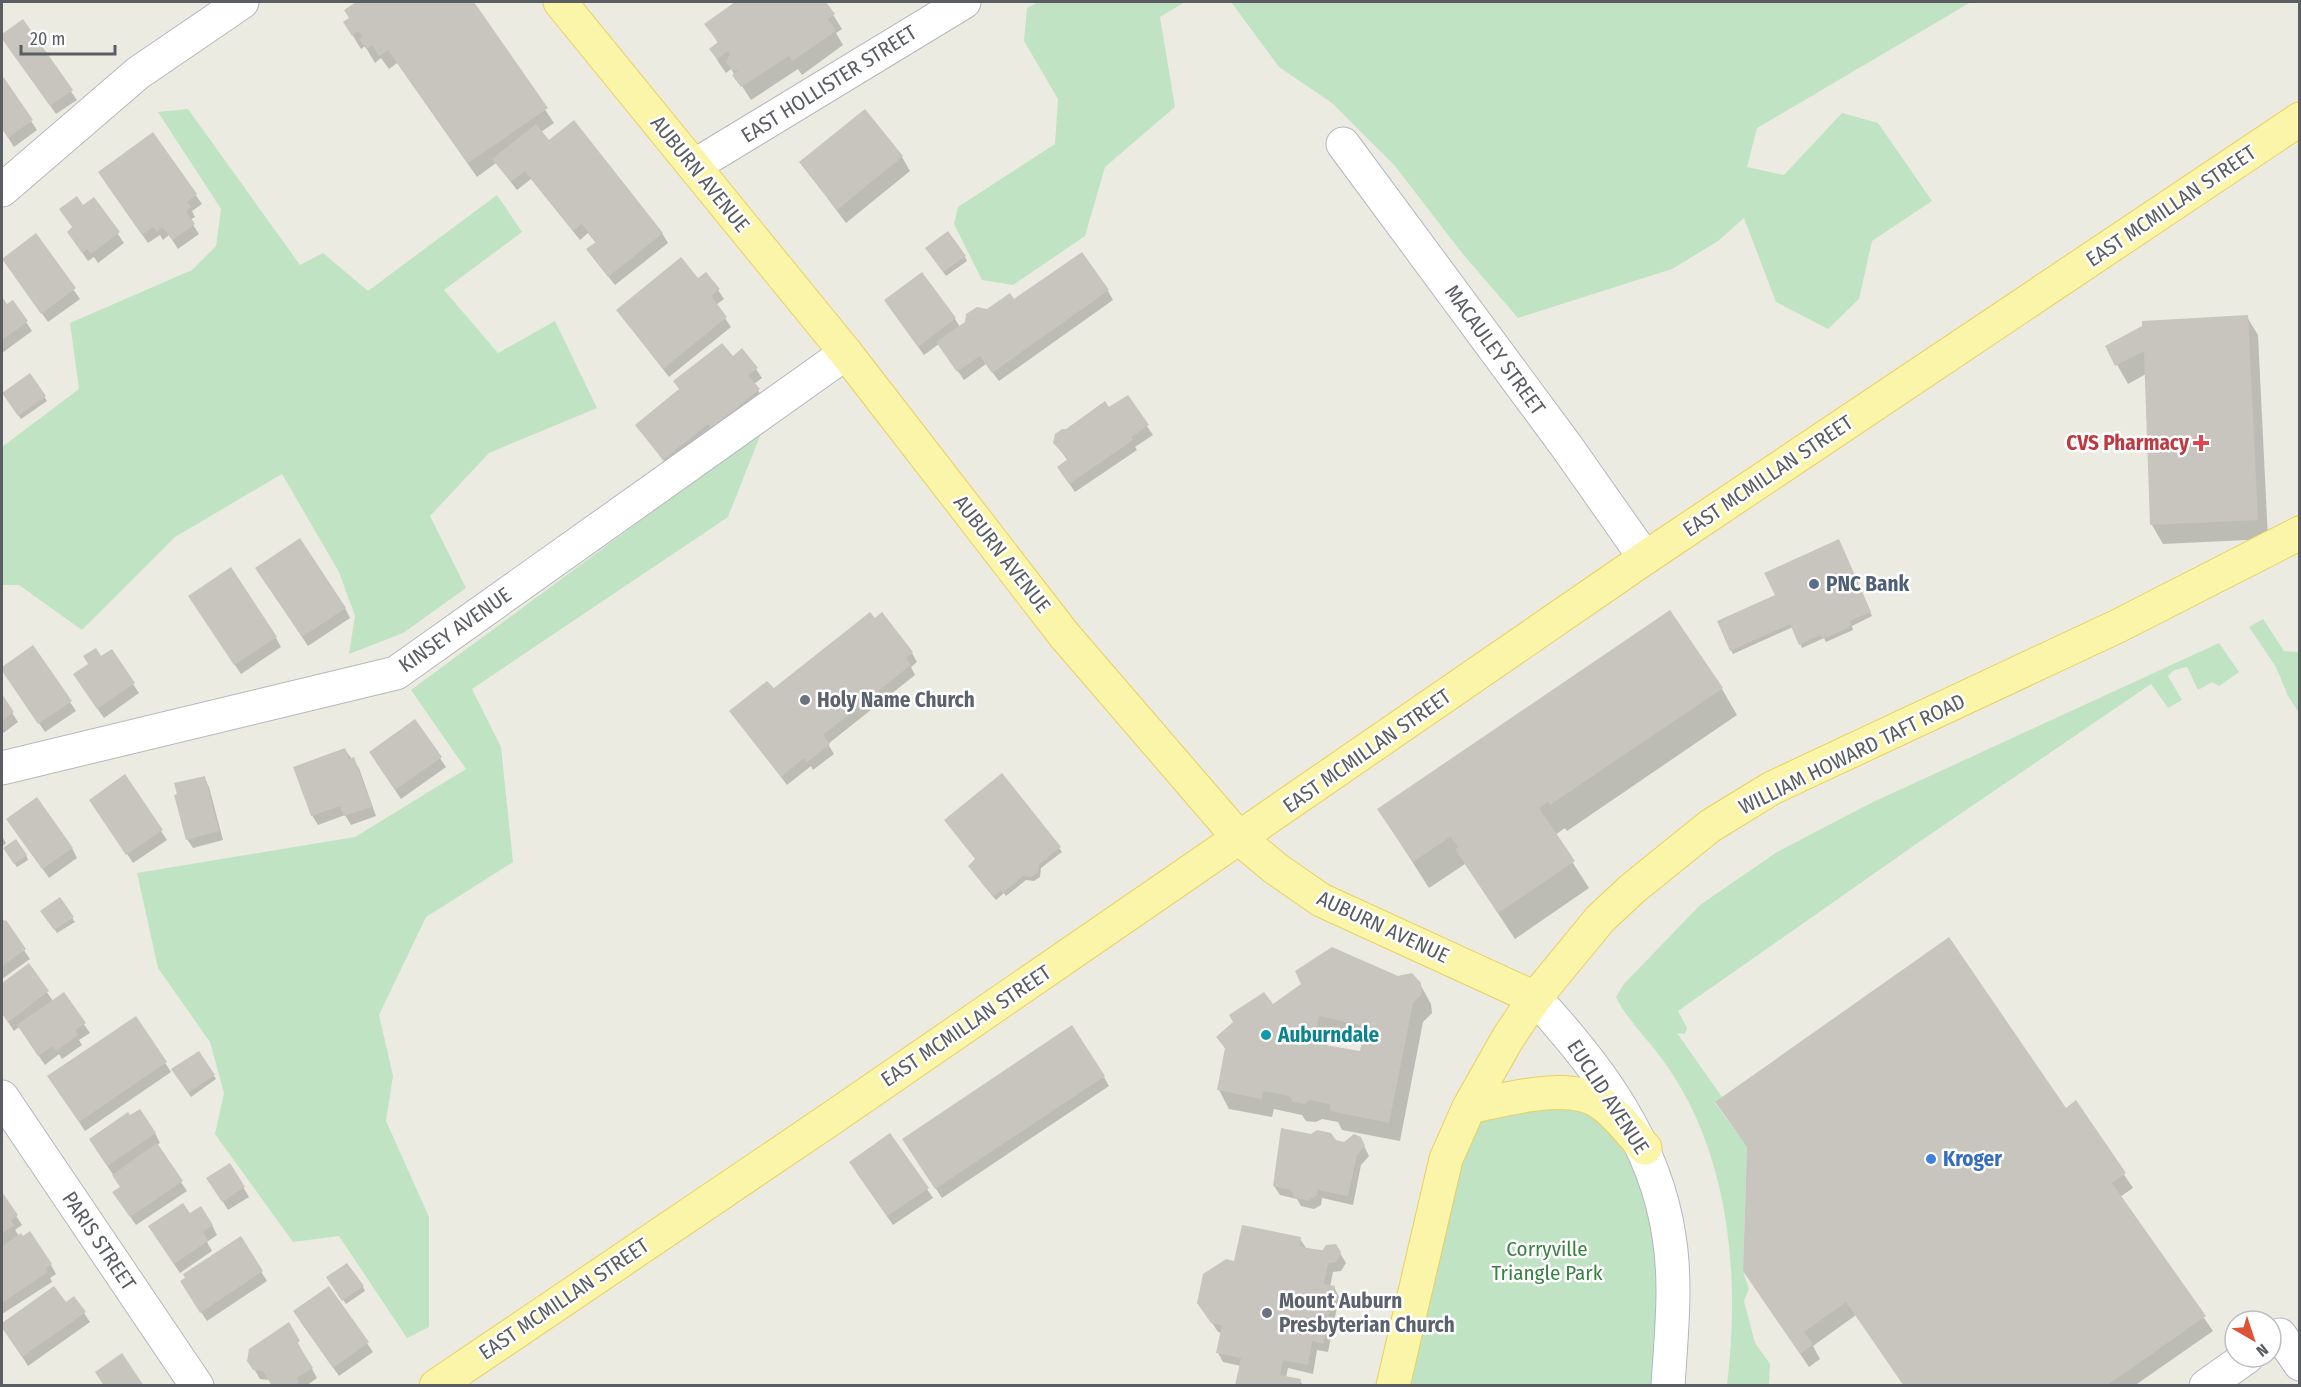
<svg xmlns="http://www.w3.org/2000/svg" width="2301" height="1387" font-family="'Fira Sans Condensed',sans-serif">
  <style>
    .green { fill: #bfe3c3 }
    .shadow { fill: #0003; fill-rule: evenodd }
    .building { fill: #c8c5bf; fill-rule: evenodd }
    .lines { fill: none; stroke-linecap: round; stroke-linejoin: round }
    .minor-casing { stroke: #b4b7bc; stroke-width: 35 }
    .major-casing { stroke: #e9d05e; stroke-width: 35 }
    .minor { stroke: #fff; stroke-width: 33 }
    .major { stroke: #faf5a8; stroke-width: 33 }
    .health-dot { fill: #e0444e; stroke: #fff; stroke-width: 2 }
    .service-dot { fill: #5c6f8a; stroke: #fff; stroke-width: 2 }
    .worship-dot { fill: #6b7280; stroke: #fff; stroke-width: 2 }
    .culture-dot { fill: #0f9aa8; stroke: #fff; stroke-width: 2 }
    .shop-dot { fill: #3f7fe0; stroke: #fff; stroke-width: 2 }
    .labels { text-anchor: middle; stroke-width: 5; stroke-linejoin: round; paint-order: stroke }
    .street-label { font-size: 21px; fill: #5a5d62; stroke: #fff }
    .health-label { font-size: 21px; font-weight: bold; fill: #be3a42; stroke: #fff; text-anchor: end }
    .service-label { font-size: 21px; font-weight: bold; fill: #4e5e75; stroke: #fff; text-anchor: start }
    .worship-label { font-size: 21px; font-weight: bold; fill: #5b616d; stroke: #fff; text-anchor: start }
    .culture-label { font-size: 21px; font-weight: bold; fill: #0d838f; stroke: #fff; text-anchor: start }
    .shop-label { font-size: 21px; font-weight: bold; fill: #366cbe; stroke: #fff; text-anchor: start }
    .park-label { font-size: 21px; fill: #398244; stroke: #fff }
  </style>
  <rect width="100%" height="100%" fill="#ecebe2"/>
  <path class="green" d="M1038,2H1185L1160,17L1175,107L1105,167L1085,236L1013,285L982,280L954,224L958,207L1055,144L1058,99L1024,41L1027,8Z
    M1231,2H1971L1757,128L1747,167L1784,175L1842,113L1878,123L1932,201L1872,241L1859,299L1828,329L1776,302L1744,218L1718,241L1672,269L1518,318L1462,253L1395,166L1332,103L1279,67Z
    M188,109L300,265L323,253L368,291L497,195L522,232L444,290L498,353L555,321L597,408L489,453L430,516L466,588L403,633L349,654L355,616L339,572L282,474L175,537L82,630L19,585H2V447L79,389L70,323L192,270L216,246L221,209L158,112Z
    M762,431L728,517L472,689L501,747L513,862L426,917L379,1015L393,1076L386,1121L429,1217V1327L407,1338L339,1236L293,1242L215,1134L224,1093L210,1042L158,968L137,873L355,837L466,769L411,690Z
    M2263,619L2284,651L2299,652V713L2288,696L2276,667L2249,627Z
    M2219,643L2239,672L2219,686L2212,682L2198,690L2187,667L2174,670L2168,676L2182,700L2168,708L2151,684L1919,842L1678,1011L1687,1028L1685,1034L1677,1033L1722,1097L1715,1103L1747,1146L1743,1271L1749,1289L1744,1301L1755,1343L1770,1364L1769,1385H1727C1738,1294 1733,1194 1692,1109C1684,1092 1673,1074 1662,1059C1647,1038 1627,1020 1616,997L1624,984L1700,905L1777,852L1871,803Z
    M1557,1092L1645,1148L1668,1385L1393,1386L1469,1107Z"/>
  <path class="shadow" d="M355,2H472L554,123L541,132L549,142L662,233L668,243L615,285L594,259L596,243L588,233L580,240L531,179L517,190L496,163L477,177L397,63L389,69L381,58L375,63L365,46L361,49L345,23L350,19Z
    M737,2H825L842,29L836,33L843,45L802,75L798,69L751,100L731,69L726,73L719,63L711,49L719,44L706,24Z
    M22,21L77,100L56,114L2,37Z
    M2,77L37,130L14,147L2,128Z
    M153,135L202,204L192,211L195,217L190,220L199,234L178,249L169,235L163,240L160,235L148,243L105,182Z
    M902,157L910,171L846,223L801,163Z
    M94,199L124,243L98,263L94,257L88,261L74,241L73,228Z
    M36,235L80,299L48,322L3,259Z
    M929,252L965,257L967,261L946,276Z
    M698,280L718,290L724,299L716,305L731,327L669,377L618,311Z
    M1108,291L1113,300L999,381L986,364L964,380L939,344L924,355L885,301L955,319L960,327L987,311L1014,301Z
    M2,300L6,307L13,302L32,331L2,353Z
    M2247,317L2258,335L2268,539L2163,544L2152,525L2146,374L2128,384L2107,347Z
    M756,369L762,378L754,384L764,400L669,468L637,425Z
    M30,375L47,401L21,419L6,397Z
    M1127,397L1153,435L1135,447L1137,450L1075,492L1064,476L1068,461L1055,443L1067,431Z
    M1841,545L1872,616L1852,626L1853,630L1826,642L1824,638L1802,648L1793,627L1733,654L1731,650L1777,596Z
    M263,578L345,608L350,618L308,646Z
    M195,605L276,638L281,647L241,674Z
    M33,647L76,711L45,732L2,669Z
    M111,651L139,693L104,718L80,684L101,658Z
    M912,653L917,662L911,667L915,675L828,744L834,754L813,770L811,766L787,785L731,711L774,690Z
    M1722,689L1737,715L1567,831L1565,828L1555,835L1589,888L1515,939L1465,864L1429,888L1379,810Z
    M2,697L18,722L2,734Z
    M415,721L446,767L401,799L376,762Z
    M345,750L359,768L376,816L351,825L345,815L318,825L312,815Z
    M204,777L209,787L223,840L193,848L187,839Z
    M97,809L161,831L167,840L133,863Z
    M14,828L72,848L77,858L49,878Z
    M2,836L6,843L2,847Z
    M1059,848L1062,852L1041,868L1040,877L1034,881L1026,880L1006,896L1004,893L996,900L972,870Z
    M7,853L26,855L28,860L17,867Z
    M60,899L75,922L57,933L45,915Z
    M2,918L30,959L2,979Z
    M28,965L53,1001L63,994L90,1033L79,1040L82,1045L62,1059L59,1054L45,1065L19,1027L14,1031L2,1013V985Z
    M1408,974L1420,984L1431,1004L1432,1013L1423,1022L1400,1141L1342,1130L1338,1122L1322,1119L1316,1122L1306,1121L1302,1115L1274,1109L1272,1117L1229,1109L1219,1090L1226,1050L1218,1037L1272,1006ZM1329,1034L1364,1041L1361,1053L1327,1047Z
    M136,1018L171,1072L85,1131L55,1086Z
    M199,1053L216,1079L191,1097L173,1070Z
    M1104,1077L1109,1086L942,1198L909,1148Z
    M1717,1103L2066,1110L2076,1103L2133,1188L2120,1197L2213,1331L2134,1386H1904L1856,1315L1813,1346L1820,1359L1809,1367L1753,1285L1748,1148Z
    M155,1133L160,1143L156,1145L187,1191L136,1225L120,1202L122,1188L96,1149Z
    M1360,1138L1369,1156L1361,1165L1353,1205L1322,1198L1321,1205L1314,1209L1301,1206L1297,1199L1280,1195L1274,1186L1335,1141L1345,1143Z
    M230,1165L249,1197L228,1210L214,1187Z
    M856,1172L927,1189L933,1198L893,1225Z
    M2,1194L22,1225L15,1230L19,1236L51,1265L56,1274L50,1278L52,1282L2,1314Z
    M190,1215L212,1225L217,1235L207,1242L212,1251L180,1273L155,1236Z
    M240,1238L267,1281L207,1321L187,1291Z
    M1300,1239L1306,1248L1340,1253L1346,1263L1341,1271L1333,1272L1330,1287H1334L1339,1297L1328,1352L1317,1350L1313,1374L1288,1368L1286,1377L1300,1380L1303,1386H1237L1241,1366L1223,1362L1218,1353L1222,1333L1218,1332L1205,1312L1235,1262Z
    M330,1282L363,1287L365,1291L346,1304Z
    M54,1288L65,1305L74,1298L90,1322L28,1366L2,1325Z
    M329,1288L373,1352L339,1376L300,1321Z
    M288,1325L317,1378L306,1386H273L270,1380L260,1379L249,1360Z"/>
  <path class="building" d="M356,2H474L548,108L468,163L388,50L379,56L372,45L366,49L359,39L363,37L358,31L352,36L343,22L349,18L344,10Z
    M735,2H826L835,14L828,19L836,31L792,61L789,56L741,87L732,75L738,71L732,70L726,62L730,54L728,51L717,59L709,49L718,42L704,24Z
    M23,19L73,90L50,106L2,39V34Z
    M2,75L33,120L8,138L2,129Z
    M865,109L903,156L837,210L799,162Z
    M574,120L663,233L608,277L586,249L596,242L582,224L573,231L525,171L511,182L492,159L536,124L549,140Z
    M153,132L197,194L187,202L191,207L186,211L195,224L172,240L162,227L157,232L153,227L142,235L98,172Z
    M77,196L83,205L94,197L120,232L91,254L87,249L82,253L67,232L72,227L59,209Z
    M948,231L966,256L943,272L925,248Z
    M36,233L76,288L41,314L2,259Z
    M1082,252L1109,290L992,373L980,356L957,372L936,342L965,322L966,314L977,307L987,309L1010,293L1014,299Z
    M681,257L698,278L706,272L720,289L711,296L727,317L663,369L616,310Z
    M922,272L956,318L918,347L884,300Z
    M2,297L7,304L13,300L28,321L2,340Z
    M2248,315L2258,520L2150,525L2144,351L2115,366L2105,346L2142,326V321Z
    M722,343L733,356L742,348L758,368L748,375L760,389L711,428L708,424L663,460L635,425L679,389L673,381Z
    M30,373L46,396L18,416L2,393Z
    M1128,395L1149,425L1131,437L1133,440L1069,484L1057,467L1068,459L1053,443L1055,434L1062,429H1066L1105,401L1109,407Z
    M300,538L346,608L302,637L255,568Z
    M1839,539L1871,612L1850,621L1852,626L1823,639L1821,635L1799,645L1790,624L1730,651L1717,621L1775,595L1764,573Z
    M231,567L277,637L234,665L188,596Z
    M1670,610L1723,688L1550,805L1548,802L1539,808L1575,861L1498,913L1455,849L1458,847L1450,837L1413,862L1377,809Z
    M870,612L875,618L882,612L913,652L906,658L911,665L823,735L830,744L807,762L804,758L781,777L729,711L767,681L774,688Z
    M33,645L72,701L38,724L2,671V667Z
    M96,648L101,656L112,649L135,683L97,709L73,674L88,664L83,656Z
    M2,694L14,712L2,721Z
    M415,719L442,757L395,790L369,752Z
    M345,748L349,759L354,757L372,807L344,816L340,806L311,816L293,767Z
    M1002,773L1061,847L1039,864L1038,872L1032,877L1023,876L1003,893L1001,890L993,897L968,866L975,859L944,820Z
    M125,774L163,830L126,855L89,800Z
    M205,776L219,831L186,840L174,795L177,794L174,783Z
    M37,797L73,848L42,869L6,819Z
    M16,839L27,855L14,864L3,848Z
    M60,897L74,917L54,930L40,911Z
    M6,920L26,949L2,966V923Z
    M1949,937L2066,1108L2076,1100L2126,1173L2112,1183L2206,1316L2106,1386H1904L1846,1302L1804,1332L1813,1344L1800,1354L1743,1271L1747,1146L1715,1102Z
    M1332,947L1398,976L1412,973L1421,983L1422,994L1413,1003L1389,1123L1330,1111V1104L1310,1100L1305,1104L1293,1102L1289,1096L1263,1091L1262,1099L1217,1090L1225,1048L1216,1037L1233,1022L1229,1015L1264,992L1273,1004L1301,984L1295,971ZM1319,1016L1365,1026L1360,1051L1314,1043Z
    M29,963L49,991L8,1022L2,1014V983Z
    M64,992L86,1023L75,1030L78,1035L56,1051L53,1046L38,1056L17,1025Z
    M136,1016L167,1062L79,1122L47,1076Z
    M1072,1025L1105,1076L935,1189L902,1139Z
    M199,1051L215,1075L188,1093L171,1069Z
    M140,1109L156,1133L107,1166L89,1139L128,1112L130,1115Z
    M1281,1128L1311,1134L1317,1130L1331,1133L1336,1140L1344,1142L1354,1134L1361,1137L1365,1146L1357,1155L1348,1196L1318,1190L1317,1195L1308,1201L1294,1197L1291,1190L1273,1186Z
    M890,1133L929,1188L887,1216L849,1162Z
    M157,1143L183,1181L130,1217L112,1192L120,1187L112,1175Z
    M230,1163L245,1187L222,1202L206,1178Z
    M2,1192L18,1215L11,1220L14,1225L2,1234Z
    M183,1203L190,1213L201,1206L213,1225L203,1232L208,1241L174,1264L148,1226Z
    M1242,1225L1301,1237L1300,1246L1315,1250L1322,1251L1326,1245L1336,1244L1341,1252L1336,1262L1328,1263L1324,1284L1335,1286L1323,1344L1312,1341L1308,1365L1283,1360L1280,1375L1301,1379L1299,1386H1235L1241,1358L1216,1353L1222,1325L1211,1323L1197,1303L1203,1274L1226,1259L1234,1261Z
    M30,1231L52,1264L46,1268L48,1272L2,1303V1246L21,1233L23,1236Z
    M241,1236L263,1271L200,1313L180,1281L185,1278L183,1274Z
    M347,1263L364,1286L342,1301L326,1277Z
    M54,1286L66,1302L74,1296L86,1312L22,1357L2,1328V1323Z
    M329,1286L369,1342L333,1368L293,1311Z
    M289,1322L300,1341L297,1343L313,1368L297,1378L299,1382L294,1386H272L263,1371L253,1370L247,1361L249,1349Z
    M122,1353L144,1386H104L95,1372Z"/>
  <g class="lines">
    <g class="minor-casing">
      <path id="minor" d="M1343,144L1567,447L1645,558
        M694,166L964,2
        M2,190L138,73L242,2
        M2,768L396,673L846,353
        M1535,998C1598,1066 1655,1142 1669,1236C1677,1285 1671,1336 1668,1386
        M2,1097L197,1386
        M2280,1335L2300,1364
        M2206,1386L2247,1357"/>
    </g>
    <g class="major-casing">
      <path id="major" d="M560,2L846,353L1065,636L1239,838L1275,868L1321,900L1535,998
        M1469,1107C1505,1100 1571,1080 1602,1104C1618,1115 1631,1134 1645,1148
        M436,1386L832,1118L1645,558L2300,119
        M1393,1386L1446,1159L1469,1107L1508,1038L1535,998L1600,919L1632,889L1710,826L1772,788L2118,626L2300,533"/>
    </g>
    <use href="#minor" class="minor"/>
    <use href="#major" class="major"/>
  </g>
  <path class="health-dot" d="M2198 434h6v6h6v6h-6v6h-6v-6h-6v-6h6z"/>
  <circle class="service-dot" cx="1814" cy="584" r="6"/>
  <g class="worship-dot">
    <circle cx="805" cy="700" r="6"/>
    <circle cx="1267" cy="1313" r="6"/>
  </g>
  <circle class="culture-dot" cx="1266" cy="1035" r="6"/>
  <circle class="shop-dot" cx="1931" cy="1159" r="6"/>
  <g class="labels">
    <g class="street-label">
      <text transform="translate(829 84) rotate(-32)" y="7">EAST HOLLISTER STREET</text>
      <text transform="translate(700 174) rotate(51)" y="7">AUBURN AVENUE</text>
      <text transform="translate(2171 206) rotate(-34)" y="7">EAST MCMILLAN STREET</text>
      <text transform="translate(1495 350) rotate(54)" y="7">MACAULEY STREET</text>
      <text transform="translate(1768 476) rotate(-34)" y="7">EAST MCMILLAN STREET</text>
      <text transform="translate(1002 554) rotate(52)" y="7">AUBURN AVENUE</text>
      <text transform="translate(455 630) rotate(-35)" y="7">KINSEY AVENUE</text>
      <text transform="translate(1367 751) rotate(-35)" y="7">EAST MCMILLAN STREET</text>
      <text transform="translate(1852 754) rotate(-26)" y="7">WILLIAM HOWARD TAFT ROAD</text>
      <text transform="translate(1383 927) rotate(25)" y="7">AUBURN AVENUE</text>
      <text transform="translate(966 1026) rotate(-34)" y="7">EAST MCMILLAN STREET</text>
      <text transform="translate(1608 1097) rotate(57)" y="7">EUCLID AVENUE</text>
      <text transform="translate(99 1241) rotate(56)" y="7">PARIS STREET</text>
      <text transform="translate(564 1299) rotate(-34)" y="7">EAST MCMILLAN STREET</text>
    </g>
    <g class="health-label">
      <text x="2189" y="450">CVS Pharmacy</text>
    </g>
    <g class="service-label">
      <text x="1826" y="591">PNC Bank</text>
    </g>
    <g class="worship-label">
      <text x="817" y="707">Holy Name Church</text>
      <text x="1279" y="1308">Mount Auburn<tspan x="1279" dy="24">Presbyterian Church</tspan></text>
    </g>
    <g class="culture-label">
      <text x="1278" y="1042">Auburndale</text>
    </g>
    <g class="shop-label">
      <text x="1943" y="1166">Kroger</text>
    </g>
    <g class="park-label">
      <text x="1547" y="1256">Corryville<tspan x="1547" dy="24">Triangle Park</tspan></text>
    </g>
  </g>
  <rect width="2301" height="1387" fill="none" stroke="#5a5d62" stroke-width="6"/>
  <g transform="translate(2253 1339) rotate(141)"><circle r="28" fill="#ffffff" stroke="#bdbec0" stroke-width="1.5"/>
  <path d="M0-4.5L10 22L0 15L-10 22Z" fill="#df5335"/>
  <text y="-9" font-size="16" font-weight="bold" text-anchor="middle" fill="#5a5d62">N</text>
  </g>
  <path d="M21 45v9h94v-9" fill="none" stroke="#5a5d62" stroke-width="3"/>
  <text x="30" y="45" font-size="18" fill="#5a5d62" stroke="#ffffff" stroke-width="4.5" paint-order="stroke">20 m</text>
</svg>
